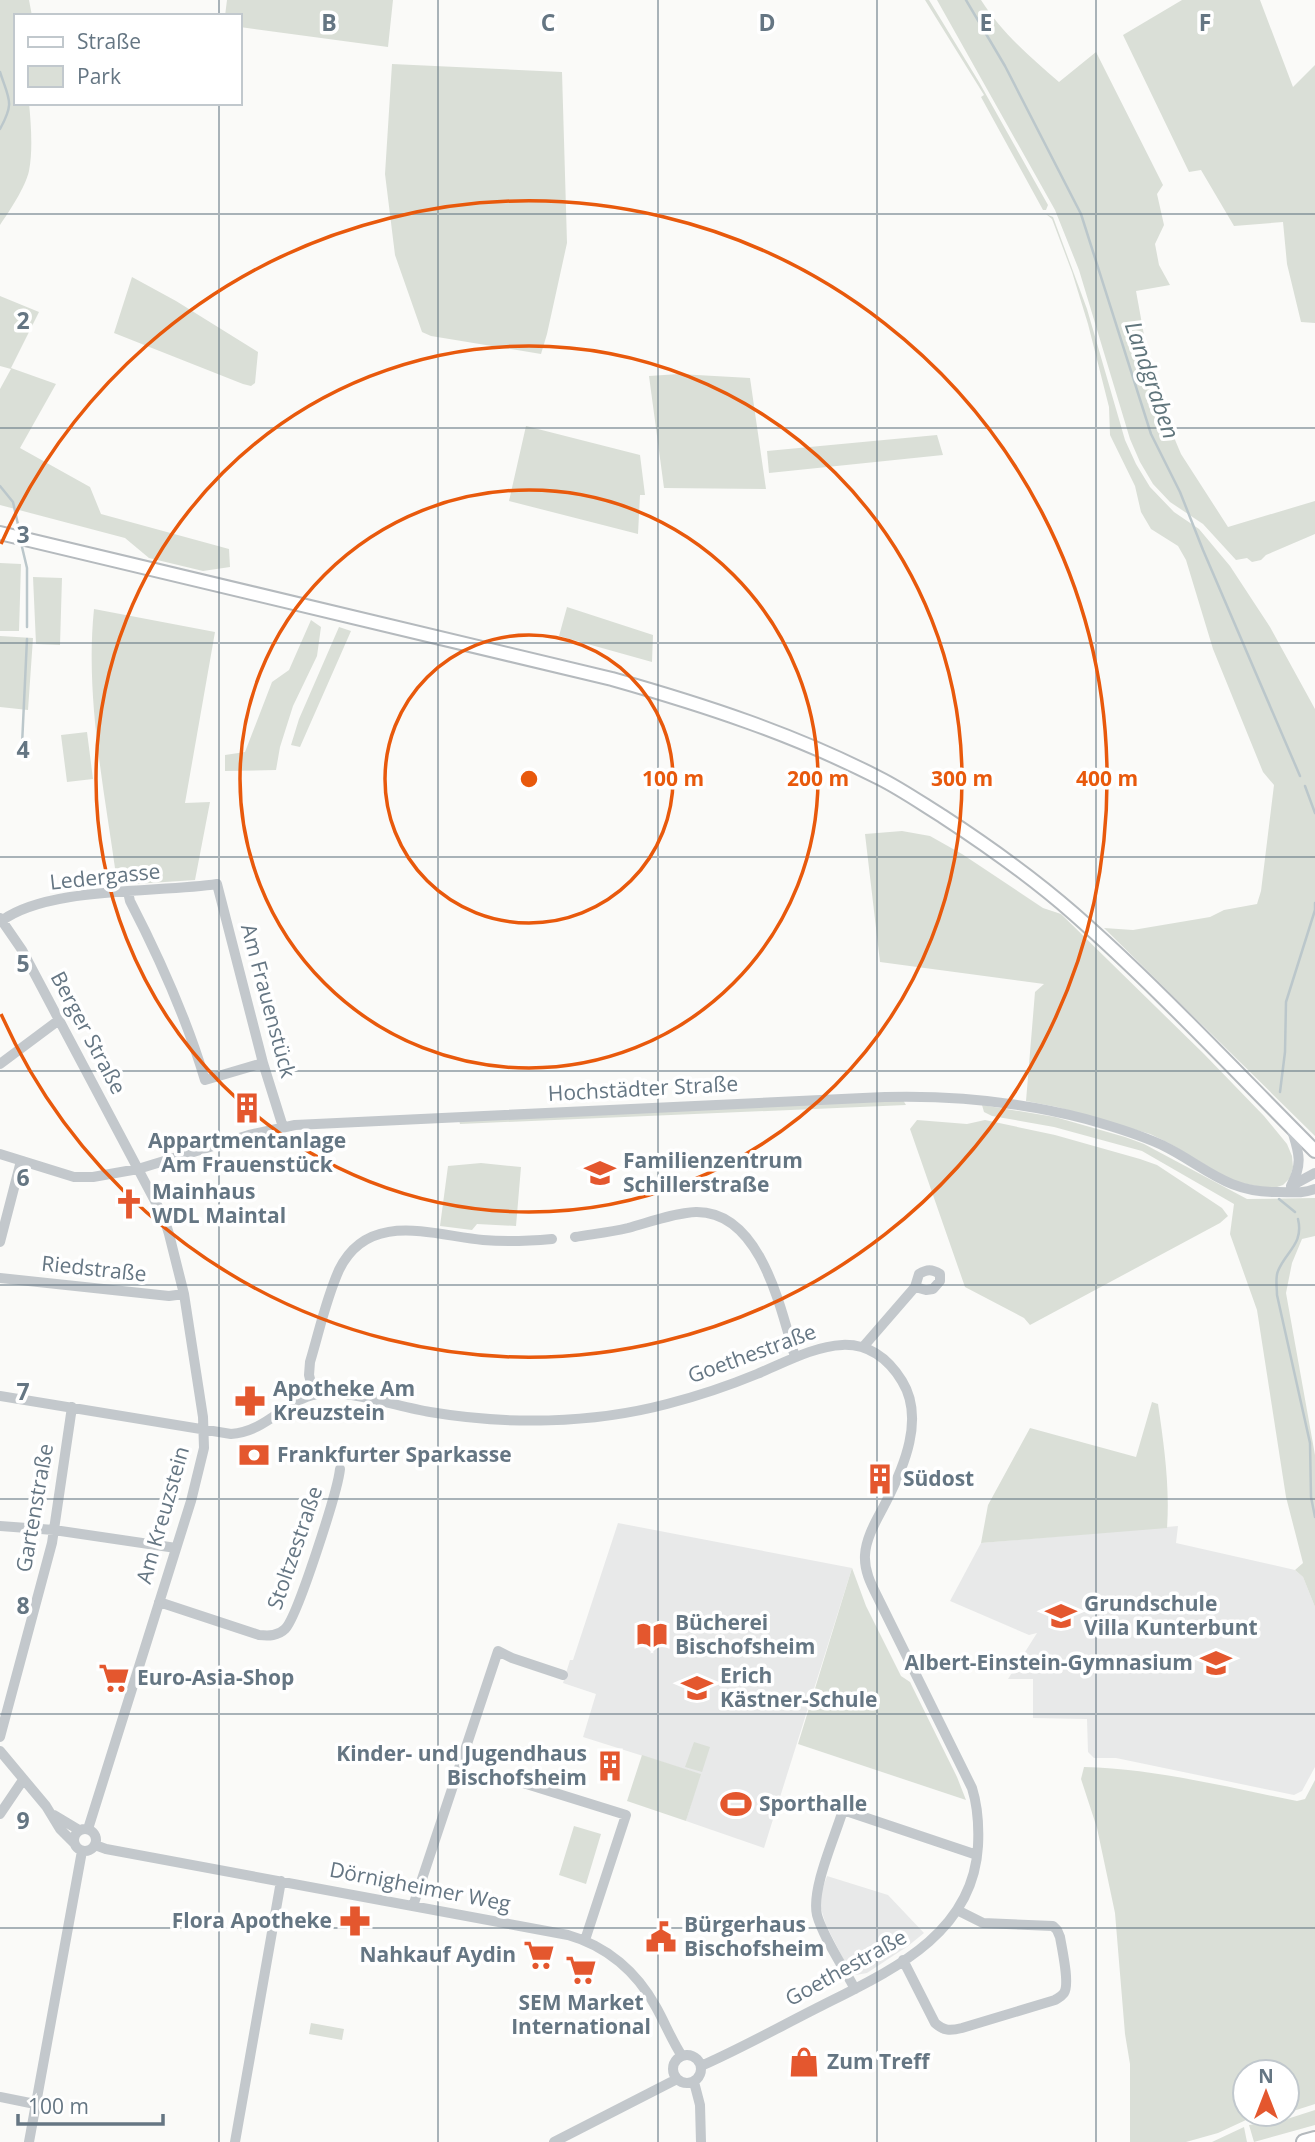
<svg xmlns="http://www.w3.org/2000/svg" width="1315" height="2142" font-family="'Open Sans',sans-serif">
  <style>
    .built { fill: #e8e9e9 }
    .green { fill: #dadfd7 }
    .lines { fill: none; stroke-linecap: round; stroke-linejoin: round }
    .stream { stroke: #bbc7cb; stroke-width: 2.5 }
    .major-casing { stroke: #b5babe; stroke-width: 16 }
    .highway-casing { stroke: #b4b9bd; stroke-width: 18 }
    .minor { stroke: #c3c8cc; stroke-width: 10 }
    .major { stroke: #fff; stroke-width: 12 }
    .highway { stroke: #fff; stroke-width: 14 }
    .grid { fill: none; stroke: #657683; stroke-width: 2; stroke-opacity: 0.55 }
    .ring { fill: none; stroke: #e8590c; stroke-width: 3.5 }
    .labels { text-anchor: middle; stroke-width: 7; stroke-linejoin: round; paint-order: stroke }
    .street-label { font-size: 21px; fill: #657683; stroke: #fff }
    .poi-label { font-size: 21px; font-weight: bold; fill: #657683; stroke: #fff; text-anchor: start }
    .water-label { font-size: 23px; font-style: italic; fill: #60757c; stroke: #fff }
    .grid-label { font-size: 23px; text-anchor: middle; font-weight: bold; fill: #657683; stroke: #fff; stroke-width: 7; stroke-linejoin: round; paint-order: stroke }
    .centre { fill: #e8590c; stroke: #fff; stroke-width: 3.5 }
    .ring-label { font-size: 21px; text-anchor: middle; font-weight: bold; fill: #e8590c; stroke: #fff; stroke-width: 7; stroke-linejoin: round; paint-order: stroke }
  </style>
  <rect width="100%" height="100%" fill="#fafaf8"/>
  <path class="built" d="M618,1523L852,1568L764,1848L686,1821L700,1774L583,1737L596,1694L563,1683L570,1660H573Z
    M1178,1526L1176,1543L1295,1570L1303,1577L1315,1607V1767L1302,1791L1294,1795L1116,1758H1094L1088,1752L1087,1719L1033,1718V1679H1008L1037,1633L1029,1635L950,1601L981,1543Z
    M827,1876L888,1895L924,1933L908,1946L867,1973L856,1975L849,1970L826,1925L821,1909V1893Z"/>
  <path class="green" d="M0,0H29L32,16H16V103H29C31,124 33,150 29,171C25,188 10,210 0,225Z
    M227,0H393L388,47L240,27V16H225Z
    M925,0H929L979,82L1048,205L1046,210H1043L981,97L984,95Z
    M937,0H981C1001,32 1030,57 1059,82L1096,52L1163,185L1157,194L1164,225L1155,244L1159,265L1170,285L1136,291L1154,390L1181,454L1228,527L1315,501V534L1266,555L1261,560L1252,562L1247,558L1236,560L1203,524L1170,502L1153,484L1140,462L1130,439L1079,270L1055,210Z
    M1182,0H1260L1293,87L1315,65V323L1301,322L1287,264L1283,222L1234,226L1201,170L1189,172L1123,35Z
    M392,64L562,72L567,243L547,334L541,354L431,336L422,332L395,255L385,174Z
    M1046,214L1053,217L1087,309L1125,440L1136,464L1150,487L1174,512L1199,529L1230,566L1270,627L1315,709V1136L1104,928L1133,930L1210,917L1224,910L1257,904L1261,891L1274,785L1263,772L1213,649L1186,560L1178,546L1151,529L1141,512L1135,486L1110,435L1109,407L1088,324L1072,272L1052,219Z
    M132,277L176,301L258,352L255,383L251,386L243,384L114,333Z
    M0,296L39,312L11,368L56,384L20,448L90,487L101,514L229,549L230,567L203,571L149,558L125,538L0,505V389L11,369L0,366Z
    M679,374L750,378L766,489L664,488L649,376Z
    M526,426L640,455L645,495H640L638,534L509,501Z
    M937,435L943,455L769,473L767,451Z
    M0,563L21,564L19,631H0Z
    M33,577L62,578L60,645L36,644Z
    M567,607L653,635L652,662L559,636Z
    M94,609L215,632L185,803L210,802L195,880L120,885L116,875C104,788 85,697 94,609Z
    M311,620L321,627L317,656L293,706L280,747L276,770L225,771V755L245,752L272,682L289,670Z
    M339,627L351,631L300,747L291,745L299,719Z
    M0,636L33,638L28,710L0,707Z
    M87,732L93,779L67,782L61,735Z
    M902,831L930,836L962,854L1043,908L1061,914L1204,1054L1264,1116L1287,1144L1292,1156L1293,1167L1290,1178L1283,1185L1271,1189L1232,1181L1169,1143L1150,1134L1057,1107L1026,1101L1035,992L1044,984L880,962L865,834Z
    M903,1100L906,1105L460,1124L459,1120Z
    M982,1105L1055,1117L1125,1137L1144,1144L1247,1199L1315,1198V1236L1302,1239L1292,1263L1286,1293L1315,1455V1607L1303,1577L1295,1570L1303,1563L1286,1497L1257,1310L1230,1234L1234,1204L1142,1151L1054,1127L992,1116L984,1112Z
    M917,1120L967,1124L985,1120L1055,1135L1140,1159L1157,1165L1222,1208L1228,1216L1220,1223L1030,1325L1024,1318L965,1287L910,1129Z
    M481,1163L521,1167L516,1226L477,1224L472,1230L440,1226L448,1166Z
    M1152,1402L1158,1404C1164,1445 1170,1486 1167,1528L981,1543L988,1505L1030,1428L1136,1457Z
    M852,1568L866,1606L901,1676L910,1682L957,1777L966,1800L798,1744Z
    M694,1742L710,1747L702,1772L685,1767Z
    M642,1755L701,1774L686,1821L627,1801Z
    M1084,1767C1157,1769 1226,1787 1297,1801L1305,1799L1315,1780V2104L1287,2113V2072H1245V2114H1283L1246,2120L1218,2133L1186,2142H1130V2064L1125,2034L1115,1913L1097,1828L1081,1779Z
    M574,1826L601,1834L586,1884L559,1875Z
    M311,2023L344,2029L342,2040L309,2034Z
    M1315,2110V2125L1254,2142L1249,2125L1287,2119Z
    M1244,2127L1247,2142H1212Z"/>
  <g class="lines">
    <path class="stream" d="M966,0L1005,66L1081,214L1151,434L1180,492L1203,550L1300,776
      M0,72C9,100 15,102 0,129
      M0,486L13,502L19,529
      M22,547L27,568V627
      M22,745L27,639
      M1305,786L1315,813
      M1280,1092L1285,1052L1286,1002L1315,910V903
      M1279,1199L1295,1212
      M1298,1219C1304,1244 1286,1251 1278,1271C1275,1278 1277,1287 1277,1295L1310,1443L1311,1497L1315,1517"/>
    <g class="major-casing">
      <path id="major" d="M0,533L612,679C704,705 793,734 879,778C901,789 921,803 942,816C988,846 1033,878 1074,914C1158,988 1235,1071 1315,1151"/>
    </g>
    <g class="highway-casing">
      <path id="highway" d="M1304,2142L1315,2139"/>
    </g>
    <path class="minor" d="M128,892L130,901C160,959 186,1017 205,1080L263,1063
      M0,918L22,950L147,1186L164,1218L169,1234L184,1294L203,1417L204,1448L191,1501L88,1829
      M0,922C46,886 158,893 217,884L263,1063L283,1127
      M0,1064L59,1020
      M0,1154L74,1177H93L138,1169L249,1135L295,1125L863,1098C939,1094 1013,1100 1086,1119C1111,1126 1138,1134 1162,1145C1205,1166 1226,1193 1278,1192C1291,1192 1302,1194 1315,1189
      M1291,1186C1304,1162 1298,1151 1291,1127
      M1291,1186L1315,1173
      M575,1237C593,1234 611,1232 628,1228C650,1222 674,1213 696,1212C761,1211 781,1310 795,1357
      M0,1242L21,1161
      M0,1278L169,1296L184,1294
      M863,1347L915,1287L919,1274C927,1269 932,1269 940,1274V1281L933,1289L926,1290L915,1287
      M314,1395L309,1375L310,1362C319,1332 326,1299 339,1270C368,1210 432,1235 483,1240C506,1242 529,1241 552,1239
      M0,1396L231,1434C271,1431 288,1394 326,1393C356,1392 400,1407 430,1412C507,1425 591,1424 667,1404C698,1396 728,1386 757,1374C809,1352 863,1318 902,1381C925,1418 904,1467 886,1502C878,1518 866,1536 865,1555C864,1572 872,1586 879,1600L972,1788C978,1807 979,1826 978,1846C973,1935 890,1971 821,2006C781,2026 742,2048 701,2066
      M0,1526L54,1530L176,1548
      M159,1602L259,1635C269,1636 278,1636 285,1629C297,1618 338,1490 340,1469
      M0,1737L52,1543L72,1407
      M0,1751L46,1806L60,1829L74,1843
      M520,1782L626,1815L585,1940
      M820,1804L843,1810L977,1855
      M843,1810C835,1837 811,1889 817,1915C823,1937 844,1968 855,1989
      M0,1814L23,1780
      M54,1815L79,1830
      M74 1840a11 11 0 1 1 22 0a11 11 0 1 1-22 0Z
      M95,1845L106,1849L568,1935C607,1946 637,1972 656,2007C665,2023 672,2041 682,2056
      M413,1906L498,1651L512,1658L563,1675
      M903,1960L935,2023C944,2031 950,2031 962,2028L1055,2000C1058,1998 1061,1997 1064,1993C1070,1984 1062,1949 1060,1937L1057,1930L1053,1926L983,1923L957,1910
      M673 2069a14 14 0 1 1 28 0a14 14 0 1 1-28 0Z
      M694,2082L700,2105L701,2142
      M0,2097L35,2104
      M29,2142L82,1851
      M235,2142L281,1881
      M554,2142L677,2079"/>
    <use href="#major" class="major"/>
    <use href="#highway" class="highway"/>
  </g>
  <path class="grid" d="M219,0V16M438,0V2142M658,0V2142M877,0V2142M1096,0V2142M219,103V2142M0,214H1315M0,428H1315M0,643H1315M0,857H1315M0,1071H1315M0,1285H1315M0,1499H1315M0,1714H1315M0,1928H1315"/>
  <g class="ring">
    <circle cx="529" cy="779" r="144"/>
    <circle cx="529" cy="779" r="289"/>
    <circle cx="529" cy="779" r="433"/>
    <path d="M1 544A578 578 0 1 1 1 1014"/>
  </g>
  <defs>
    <g id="building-bare" transform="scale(2.415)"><path d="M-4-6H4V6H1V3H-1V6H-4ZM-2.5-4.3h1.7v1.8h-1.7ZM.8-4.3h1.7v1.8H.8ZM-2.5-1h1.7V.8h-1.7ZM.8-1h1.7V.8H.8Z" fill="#e4572e" stroke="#fff" stroke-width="2.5" paint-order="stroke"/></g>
    <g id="school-bare" transform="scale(2.415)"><path d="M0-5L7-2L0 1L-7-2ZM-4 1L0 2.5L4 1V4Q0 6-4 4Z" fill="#e4572e" stroke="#fff" stroke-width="2.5" paint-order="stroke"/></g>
    <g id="church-bare" transform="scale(2.415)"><path d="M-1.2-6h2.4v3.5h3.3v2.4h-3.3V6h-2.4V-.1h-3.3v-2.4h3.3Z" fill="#e4572e" stroke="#fff" stroke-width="2.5" paint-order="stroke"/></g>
    <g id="pharmacy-bare" transform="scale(2.415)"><path d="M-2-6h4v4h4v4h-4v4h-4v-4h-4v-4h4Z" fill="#e4572e" stroke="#fff" stroke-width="2.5" paint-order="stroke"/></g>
    <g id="bank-bare" transform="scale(2.415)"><path d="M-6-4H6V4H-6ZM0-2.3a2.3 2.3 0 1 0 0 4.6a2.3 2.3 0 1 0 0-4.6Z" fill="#e4572e" stroke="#fff" stroke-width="2.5" paint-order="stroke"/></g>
    <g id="library-bare" transform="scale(2.415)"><path d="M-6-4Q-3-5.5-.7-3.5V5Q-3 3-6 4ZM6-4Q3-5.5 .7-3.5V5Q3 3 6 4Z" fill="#e4572e" stroke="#fff" stroke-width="2.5" paint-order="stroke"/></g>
    <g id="supermarket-bare" transform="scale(2.415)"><path d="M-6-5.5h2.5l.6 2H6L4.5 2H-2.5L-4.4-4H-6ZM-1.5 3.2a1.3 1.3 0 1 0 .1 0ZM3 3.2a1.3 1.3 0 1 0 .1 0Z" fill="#e4572e" stroke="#fff" stroke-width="2.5" paint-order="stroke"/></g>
    <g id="stadium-bare" transform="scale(2.415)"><path d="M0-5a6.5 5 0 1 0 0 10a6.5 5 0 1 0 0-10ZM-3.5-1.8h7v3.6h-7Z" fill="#e4572e" stroke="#fff" stroke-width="2.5" paint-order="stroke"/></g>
    <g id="civic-bare" transform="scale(2.415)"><path d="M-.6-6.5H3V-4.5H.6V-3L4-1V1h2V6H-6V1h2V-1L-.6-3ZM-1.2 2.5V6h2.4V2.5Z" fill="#e4572e" stroke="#fff" stroke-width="2.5" paint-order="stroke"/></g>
    <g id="shop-bare" transform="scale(2.415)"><path d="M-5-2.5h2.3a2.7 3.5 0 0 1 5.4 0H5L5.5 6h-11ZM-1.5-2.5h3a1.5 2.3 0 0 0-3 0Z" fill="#e4572e" stroke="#fff" stroke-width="2.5" paint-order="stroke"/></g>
  </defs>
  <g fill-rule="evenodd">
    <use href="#building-bare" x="247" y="1108"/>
    <use href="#school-bare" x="600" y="1173"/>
    <use href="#church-bare" x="129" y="1204"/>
    <use href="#pharmacy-bare" x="250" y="1401"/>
    <use href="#bank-bare" x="254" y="1455"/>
    <use href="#building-bare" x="880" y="1479"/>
    <use href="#school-bare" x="1061" y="1616"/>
    <use href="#library-bare" x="652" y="1635"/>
    <use href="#school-bare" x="1216" y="1663"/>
    <use href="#supermarket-bare" x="114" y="1678"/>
    <use href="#school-bare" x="697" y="1688"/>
    <use href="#building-bare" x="610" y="1766"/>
    <use href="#stadium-bare" x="736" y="1804"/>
    <use href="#pharmacy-bare" x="355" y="1921"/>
    <use href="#civic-bare" x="661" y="1937"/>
    <use href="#supermarket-bare" x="539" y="1955"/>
    <use href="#supermarket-bare" x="581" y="1970"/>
    <use href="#shop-bare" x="804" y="2062"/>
  </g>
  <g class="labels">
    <g class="street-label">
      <text transform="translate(105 877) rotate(-6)" y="7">Ledergasse</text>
      <text transform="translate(268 1001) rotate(75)" y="7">Am Frauenstück</text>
      <text transform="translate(88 1033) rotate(62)" y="7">Berger Straße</text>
      <text transform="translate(643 1089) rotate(-3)" y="7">Hochstädter Straße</text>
      <text transform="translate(94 1269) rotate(6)" y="7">Riedstraße</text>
      <text transform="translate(752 1354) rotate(-20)" y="7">Goethestraße</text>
      <text transform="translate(35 1508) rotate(-80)" y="7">Gartenstraße</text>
      <text transform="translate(163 1515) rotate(-74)" y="7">Am Kreuzstein</text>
      <text transform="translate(295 1548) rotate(-71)" y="7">Stoltzestraße</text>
      <text transform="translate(420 1887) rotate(11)" y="7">Dörnigheimer Weg</text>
      <text transform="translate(846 1968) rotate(-29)" y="7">Goethestraße</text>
    </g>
    <g class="poi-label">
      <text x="247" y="1148" text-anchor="middle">Appartmentanlage<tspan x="247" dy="24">Am Frauenstück</tspan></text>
      <text x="623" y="1168">Familienzentrum<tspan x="623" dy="24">Schillerstraße</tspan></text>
      <text x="152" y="1199">Mainhaus<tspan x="152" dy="24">WDL Maintal</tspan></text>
      <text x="273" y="1396">Apotheke Am<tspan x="273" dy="24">Kreuzstein</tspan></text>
      <text x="277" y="1462">Frankfurter Sparkasse</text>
      <text x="903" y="1486">Südost</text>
      <text x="1084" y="1611">Grundschule<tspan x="1084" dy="24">Villa Kunterbunt</tspan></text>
      <text x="675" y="1630">Bücherei<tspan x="675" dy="24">Bischofsheim</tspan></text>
      <text x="1193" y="1670" text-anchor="end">Albert-Einstein-Gymnasium</text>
      <text x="720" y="1683">Erich<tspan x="720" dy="24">Kästner-Schule</tspan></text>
      <text x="137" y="1685">Euro-Asia-Shop</text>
      <text x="587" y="1761" text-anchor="end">Kinder- und Jugendhaus<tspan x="587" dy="24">Bischofsheim</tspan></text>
      <text x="759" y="1811">Sporthalle</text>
      <text x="332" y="1928" text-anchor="end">Flora Apotheke</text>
      <text x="684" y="1932">Bürgerhaus<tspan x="684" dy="24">Bischofsheim</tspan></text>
      <text x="516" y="1962" text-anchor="end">Nahkauf Aydin</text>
      <text x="581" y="2010" text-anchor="middle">SEM Market<tspan x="581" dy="24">International</tspan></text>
      <text x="827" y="2069">Zum Treff</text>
    </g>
    <g class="water-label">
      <text transform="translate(1152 380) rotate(71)" y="8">Landgraben</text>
    </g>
  </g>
  <g class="grid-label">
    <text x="329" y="31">B</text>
    <text x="548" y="31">C</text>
    <text x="767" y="31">D</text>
    <text x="986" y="31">E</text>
    <text x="1205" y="31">F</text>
    <text x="23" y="329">2</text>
    <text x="23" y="543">3</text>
    <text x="23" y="758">4</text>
    <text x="23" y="972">5</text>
    <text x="23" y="1186">6</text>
    <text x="23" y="1400">7</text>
    <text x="23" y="1614">8</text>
    <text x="23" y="1829">9</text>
  </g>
  <circle cx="529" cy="779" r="10" class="centre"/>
  <g class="ring-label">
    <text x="673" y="786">100 m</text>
    <text x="818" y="786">200 m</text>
    <text x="962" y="786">300 m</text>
    <text x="1107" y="786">400 m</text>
  </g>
  <rect x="14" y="14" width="228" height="91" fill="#ffffff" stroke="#c1c8cd" stroke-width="2"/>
  <rect x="28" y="37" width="35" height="10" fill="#ffffff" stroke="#c1c8cd" stroke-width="2"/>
  <text x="77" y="49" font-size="21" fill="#657683">Straße</text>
  <rect x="28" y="66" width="35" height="21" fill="#dadfd7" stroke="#c1c8cd" stroke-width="2"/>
  <text x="77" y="84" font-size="21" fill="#657683">Park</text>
  <g transform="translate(1266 2093)"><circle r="33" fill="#ffffff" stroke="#c1c8cd" stroke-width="2"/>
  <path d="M0-5L12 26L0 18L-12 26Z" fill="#e4572e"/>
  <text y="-10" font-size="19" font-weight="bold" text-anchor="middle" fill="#657683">N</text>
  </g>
  <path d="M18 2114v10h145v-10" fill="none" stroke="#657683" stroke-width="3.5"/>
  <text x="28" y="2114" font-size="21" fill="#657683" stroke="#ffffff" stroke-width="5" paint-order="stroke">100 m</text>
</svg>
